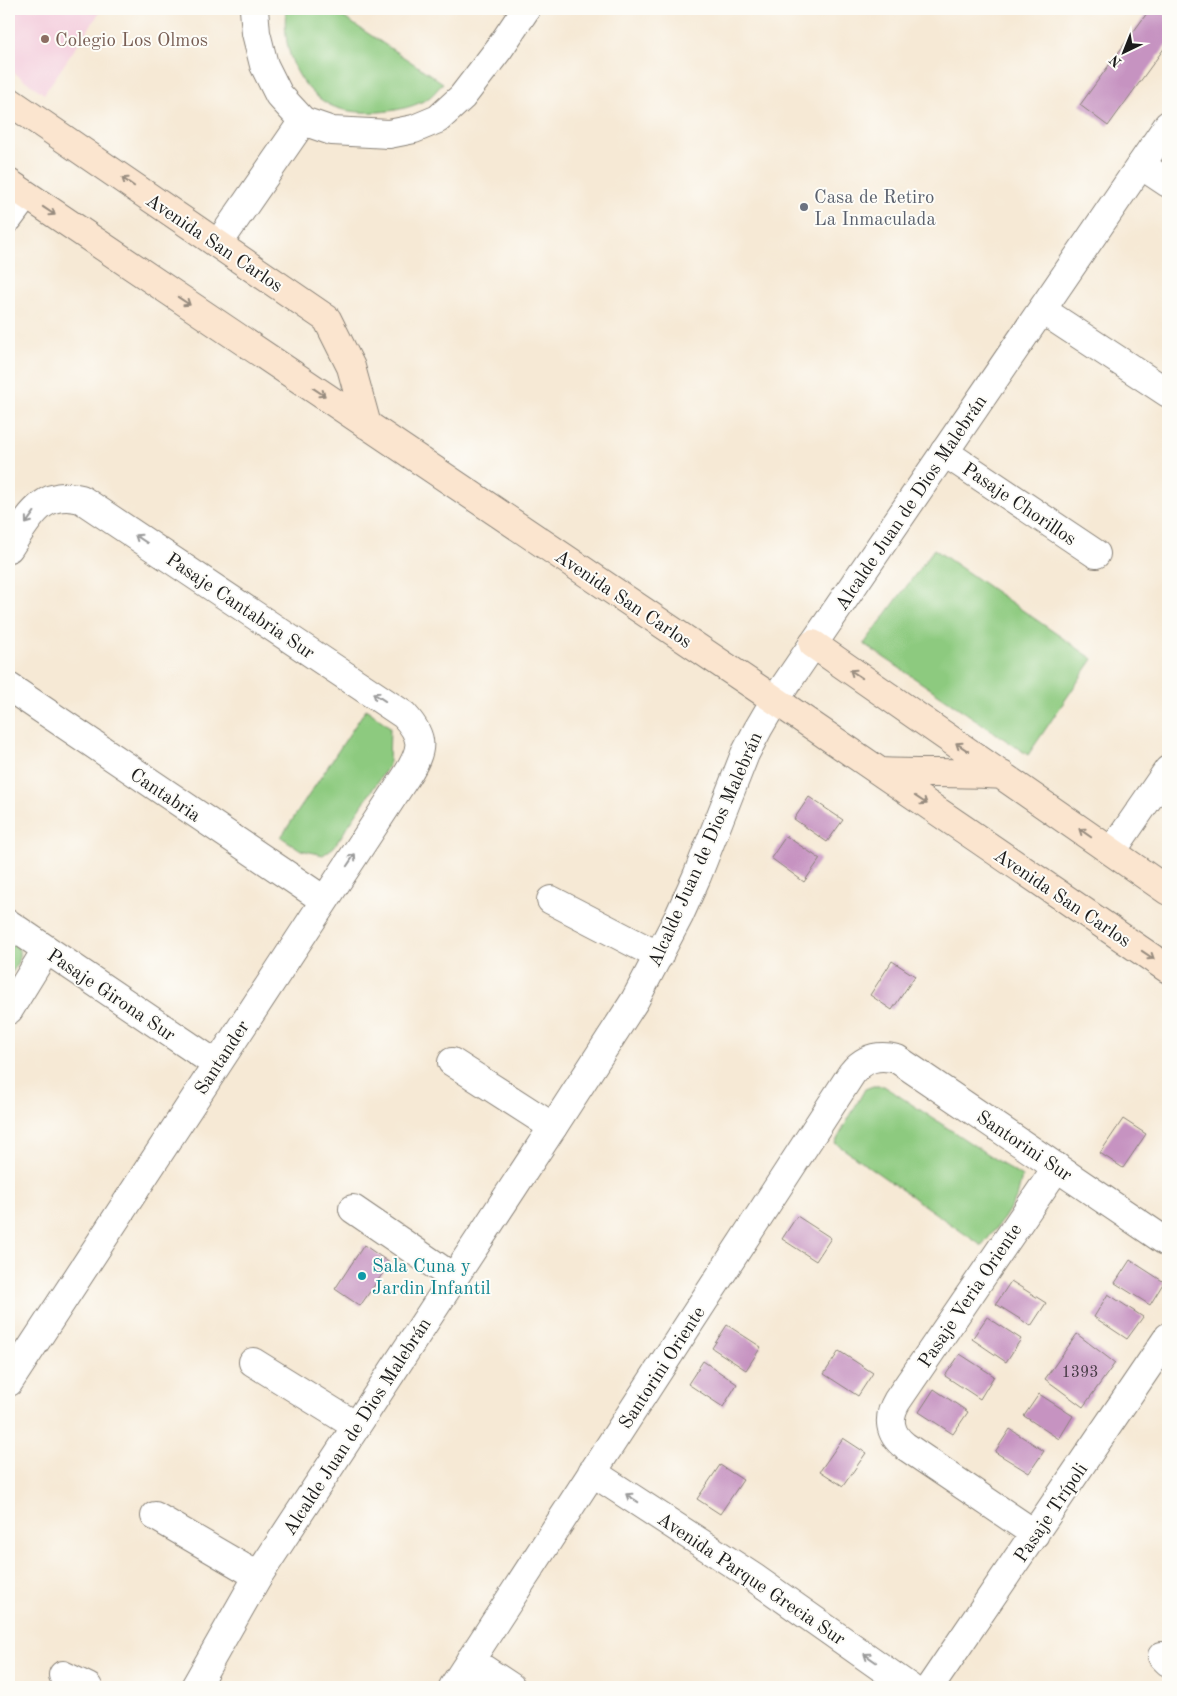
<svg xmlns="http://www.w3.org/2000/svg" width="1177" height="1696" font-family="'Old Standard TT',serif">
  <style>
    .built { fill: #f4cfde }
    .green { fill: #8dca7f; stroke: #54734e }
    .building { fill: #c693c1 }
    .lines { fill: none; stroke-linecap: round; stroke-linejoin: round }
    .minor-casing { stroke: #898278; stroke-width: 30 }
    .tertiary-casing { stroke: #898278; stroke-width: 30 }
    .secondary-casing { stroke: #898278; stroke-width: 30 }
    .minor { stroke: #fff; stroke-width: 28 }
    .tertiary { stroke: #fff; stroke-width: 28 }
    .secondary { stroke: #fbe5cf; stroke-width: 28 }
    .oneway { stroke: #978b7e }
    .oneway2 { stroke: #999 }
    .education-dot { fill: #8d6e63; stroke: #fdfcf7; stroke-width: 2 }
    .worship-dot { fill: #6b7280; stroke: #fdfcf7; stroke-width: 2 }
    .culture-dot { fill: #0f9aa8; stroke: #fdfcf7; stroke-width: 2 }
    .labels { text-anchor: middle; stroke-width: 4; stroke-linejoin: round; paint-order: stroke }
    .number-label { font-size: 16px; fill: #463a45 }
    .education-label { font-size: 19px; fill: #785e54; stroke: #fdfcf7; text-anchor: start }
    .worship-label { font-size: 19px; fill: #5b616d; stroke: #fdfcf7; text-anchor: start }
    .street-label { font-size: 19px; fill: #1c1c1c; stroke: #fdfcf7 }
    .culture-label { font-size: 19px; fill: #0d838f; stroke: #fdfcf7; text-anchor: start }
  </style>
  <rect width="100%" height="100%" fill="#fdfcf7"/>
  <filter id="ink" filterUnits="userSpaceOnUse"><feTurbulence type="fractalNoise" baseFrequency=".02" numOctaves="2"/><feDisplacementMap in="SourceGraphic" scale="10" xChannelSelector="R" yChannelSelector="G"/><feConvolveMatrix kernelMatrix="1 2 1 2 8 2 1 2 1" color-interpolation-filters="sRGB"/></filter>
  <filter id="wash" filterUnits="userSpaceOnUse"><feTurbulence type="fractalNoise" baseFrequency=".0096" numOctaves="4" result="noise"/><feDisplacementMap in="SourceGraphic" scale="20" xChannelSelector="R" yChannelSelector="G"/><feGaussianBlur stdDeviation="1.12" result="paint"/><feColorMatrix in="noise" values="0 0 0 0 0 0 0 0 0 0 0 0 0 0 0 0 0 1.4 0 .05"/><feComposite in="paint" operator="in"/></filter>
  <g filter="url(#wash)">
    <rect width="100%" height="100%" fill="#f6e9d5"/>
    <path class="built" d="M9,9H102L44,94L9,69Z"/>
    <path class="green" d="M286,9H331L443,83C439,87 435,93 430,97C416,107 395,111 378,112C361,113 341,112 326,103C294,83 282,45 286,9Z
      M934,549L1093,659L1028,755L864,644Z
      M366,709L390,727L389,765L334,847L323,855L301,850L281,837Z
      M9,936C25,947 20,964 9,976Z
      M873,1086H884L1022,1177L1017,1197L1004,1218L982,1246L835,1143L865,1089Z"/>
    <g id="blocks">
      <path class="building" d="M1150,9H1158L1168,16V43L1108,126L1080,105Z
        M809,797L843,820L827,842L794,819Z
        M786,836L820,859L804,882L771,858Z
        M892,961L915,976L892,1010L870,995Z
        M1123,1119L1146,1134L1123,1168L1100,1153Z
        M797,1216L831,1238L816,1261L782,1239Z
        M364,1245L390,1263L360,1306L335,1289Z
        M1130,1260L1164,1282L1150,1305L1115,1283Z
        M1011,1281L1046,1303L1031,1326L996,1304Z
        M1108,1294L1143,1317L1127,1339L1094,1317Z
        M987,1317L1021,1339L1006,1362L972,1339Z
        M727,1325L761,1347L746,1370L712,1348Z
        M1077,1334L1115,1363L1083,1407L1045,1379Z
        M839,1351L873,1373L858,1396L824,1374Z
        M960,1354L994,1376L980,1399L945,1376Z
        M703,1361L737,1384L723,1407L688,1384Z
        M934,1389L968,1412L953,1434L919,1412Z
        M1039,1394L1073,1416L1059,1439L1024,1416Z
        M1010,1429L1044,1451L1029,1473L995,1452Z
        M843,1438L866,1453L843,1486L820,1471Z
        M720,1465L743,1480L720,1514L697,1499Z"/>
    </g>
  </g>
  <g filter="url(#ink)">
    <use href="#blocks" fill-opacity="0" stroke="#898278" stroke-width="1"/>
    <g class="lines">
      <g class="minor-casing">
        <path id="minor" d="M254,9L256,33L264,65L279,95L303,121L332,131L389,134L414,129L438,119L462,97L499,49L526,9
          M1141,165L1168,183
          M9,218L26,195
          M218,244L303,121
          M1042,310L1168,393
          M944,452L1096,554
          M9,548C28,520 41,488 81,499L404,715C425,738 423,749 407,775L9,1382
          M9,687L324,900
          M1112,851L1168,770
          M551,900L659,956
          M9,924L216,1064
          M9,1010L46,950
          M452,1062L553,1127
          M353,1209L454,1278
          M253,1362L356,1426
          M592,1472L753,1577L909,1687
          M155,1516L258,1576
          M1035,1534L905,1446C889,1434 887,1418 897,1401L1057,1167
          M1162,1656L1168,1662
          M470,1660L511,1687
          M63,1675L88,1687
          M453,1687L852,1073C864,1058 878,1054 897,1059L1168,1243
          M930,1687L1168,1337"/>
      </g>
      <g class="tertiary-casing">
        <path id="tertiary" d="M195,1687L258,1576L553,1127L635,1000L679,916L697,876L745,754L758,729L775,700L1168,125"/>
      </g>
      <g class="secondary-casing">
        <path id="secondary" d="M9,101L327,319L351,367L367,425
          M9,183L775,700L1168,969
          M813,644L1168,891
          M881,772C921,774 961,772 1002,775"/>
      </g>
      <use href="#minor" class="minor"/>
      <use href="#tertiary" class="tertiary"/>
      <use href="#secondary" class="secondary"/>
    </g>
    <defs><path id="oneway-shaft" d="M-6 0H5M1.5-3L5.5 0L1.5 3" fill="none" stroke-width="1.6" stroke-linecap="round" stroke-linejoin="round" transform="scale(1.25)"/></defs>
    <g class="oneway">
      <use href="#oneway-shaft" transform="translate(128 182) rotate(-145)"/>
      <use href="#oneway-shaft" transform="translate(49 211) rotate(34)"/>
      <use href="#oneway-shaft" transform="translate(184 301) rotate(34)"/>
      <use href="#oneway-shaft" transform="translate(319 392) rotate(34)"/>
      <use href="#oneway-shaft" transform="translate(856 674) rotate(-146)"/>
      <use href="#oneway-shaft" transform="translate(962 747) rotate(-146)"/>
      <use href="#oneway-shaft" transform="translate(921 800) rotate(34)"/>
      <use href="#oneway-shaft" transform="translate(1085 833) rotate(-145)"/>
      <use href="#oneway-shaft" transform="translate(1148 955) rotate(34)"/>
    </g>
    <g class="oneway2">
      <use href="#oneway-shaft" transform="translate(30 518) rotate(126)"/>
      <use href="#oneway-shaft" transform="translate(141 539) rotate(-146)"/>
      <use href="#oneway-shaft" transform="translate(379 697) rotate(-146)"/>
      <use href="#oneway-shaft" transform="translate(351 860) rotate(-56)"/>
      <use href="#oneway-shaft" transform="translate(632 1498) rotate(-147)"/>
      <use href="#oneway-shaft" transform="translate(870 1658) rotate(-145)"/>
    </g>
  </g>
  <circle class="education-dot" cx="45" cy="39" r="5"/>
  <circle class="worship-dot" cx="804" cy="207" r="5"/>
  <circle class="culture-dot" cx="362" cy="1276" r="5"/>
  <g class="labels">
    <g class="number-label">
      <text x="1080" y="1377">1393</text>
    </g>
    <g class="education-label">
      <text x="55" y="46">Colegio Los Olmos</text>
    </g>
    <g class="worship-label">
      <text x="814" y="203">Casa de Retiro<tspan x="814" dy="22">La Inmaculada</tspan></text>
    </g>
    <g class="street-label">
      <text transform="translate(215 242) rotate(34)" y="7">Avenida San Carlos</text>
      <text transform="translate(910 502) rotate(-56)" y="7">Alcalde Juan de Dios Malebrán</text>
      <text transform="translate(1020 503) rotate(34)" y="7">Pasaje Chorillos</text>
      <text transform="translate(624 598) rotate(34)" y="7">Avenida San Carlos</text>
      <text transform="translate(241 605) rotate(34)" y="7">Pasaje Cantabria Sur</text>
      <text transform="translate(166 794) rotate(34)" y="7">Cantabria</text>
      <text transform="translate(704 849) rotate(-66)" y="7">Alcalde Juan de Dios Malebrán</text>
      <text transform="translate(1063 897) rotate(34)" y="7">Avenida San Carlos</text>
      <text transform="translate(112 994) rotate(34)" y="7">Pasaje Girona Sur</text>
      <text transform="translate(221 1057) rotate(-57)" y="7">Santander</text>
      <text transform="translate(1025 1145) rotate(34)" y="7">Santorini Sur</text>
      <text transform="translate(969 1295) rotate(-56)" y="7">Pasaje Veria Oriente</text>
      <text transform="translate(661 1367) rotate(-57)" y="7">Santorini Oriente</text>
      <text transform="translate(356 1426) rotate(-57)" y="7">Alcalde Juan de Dios Malebrán</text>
      <text transform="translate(1050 1512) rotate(-56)" y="7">Pasaje Trípoli</text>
      <text transform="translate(752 1578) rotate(34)" y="7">Avenida Parque Grecia Sur</text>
    </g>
    <g class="culture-label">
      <text x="372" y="1272">Sala Cuna y<tspan x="372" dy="22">Jardin Infantil</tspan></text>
    </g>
  </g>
  <rect width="1177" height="1696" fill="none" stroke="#fdfcf7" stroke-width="30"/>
  <g transform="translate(1124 52) rotate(223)" stroke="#fdfcf7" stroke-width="4" paint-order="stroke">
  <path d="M0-4L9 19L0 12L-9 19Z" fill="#1c1c1c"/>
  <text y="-8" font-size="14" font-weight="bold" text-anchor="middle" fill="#1c1c1c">N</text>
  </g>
</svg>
